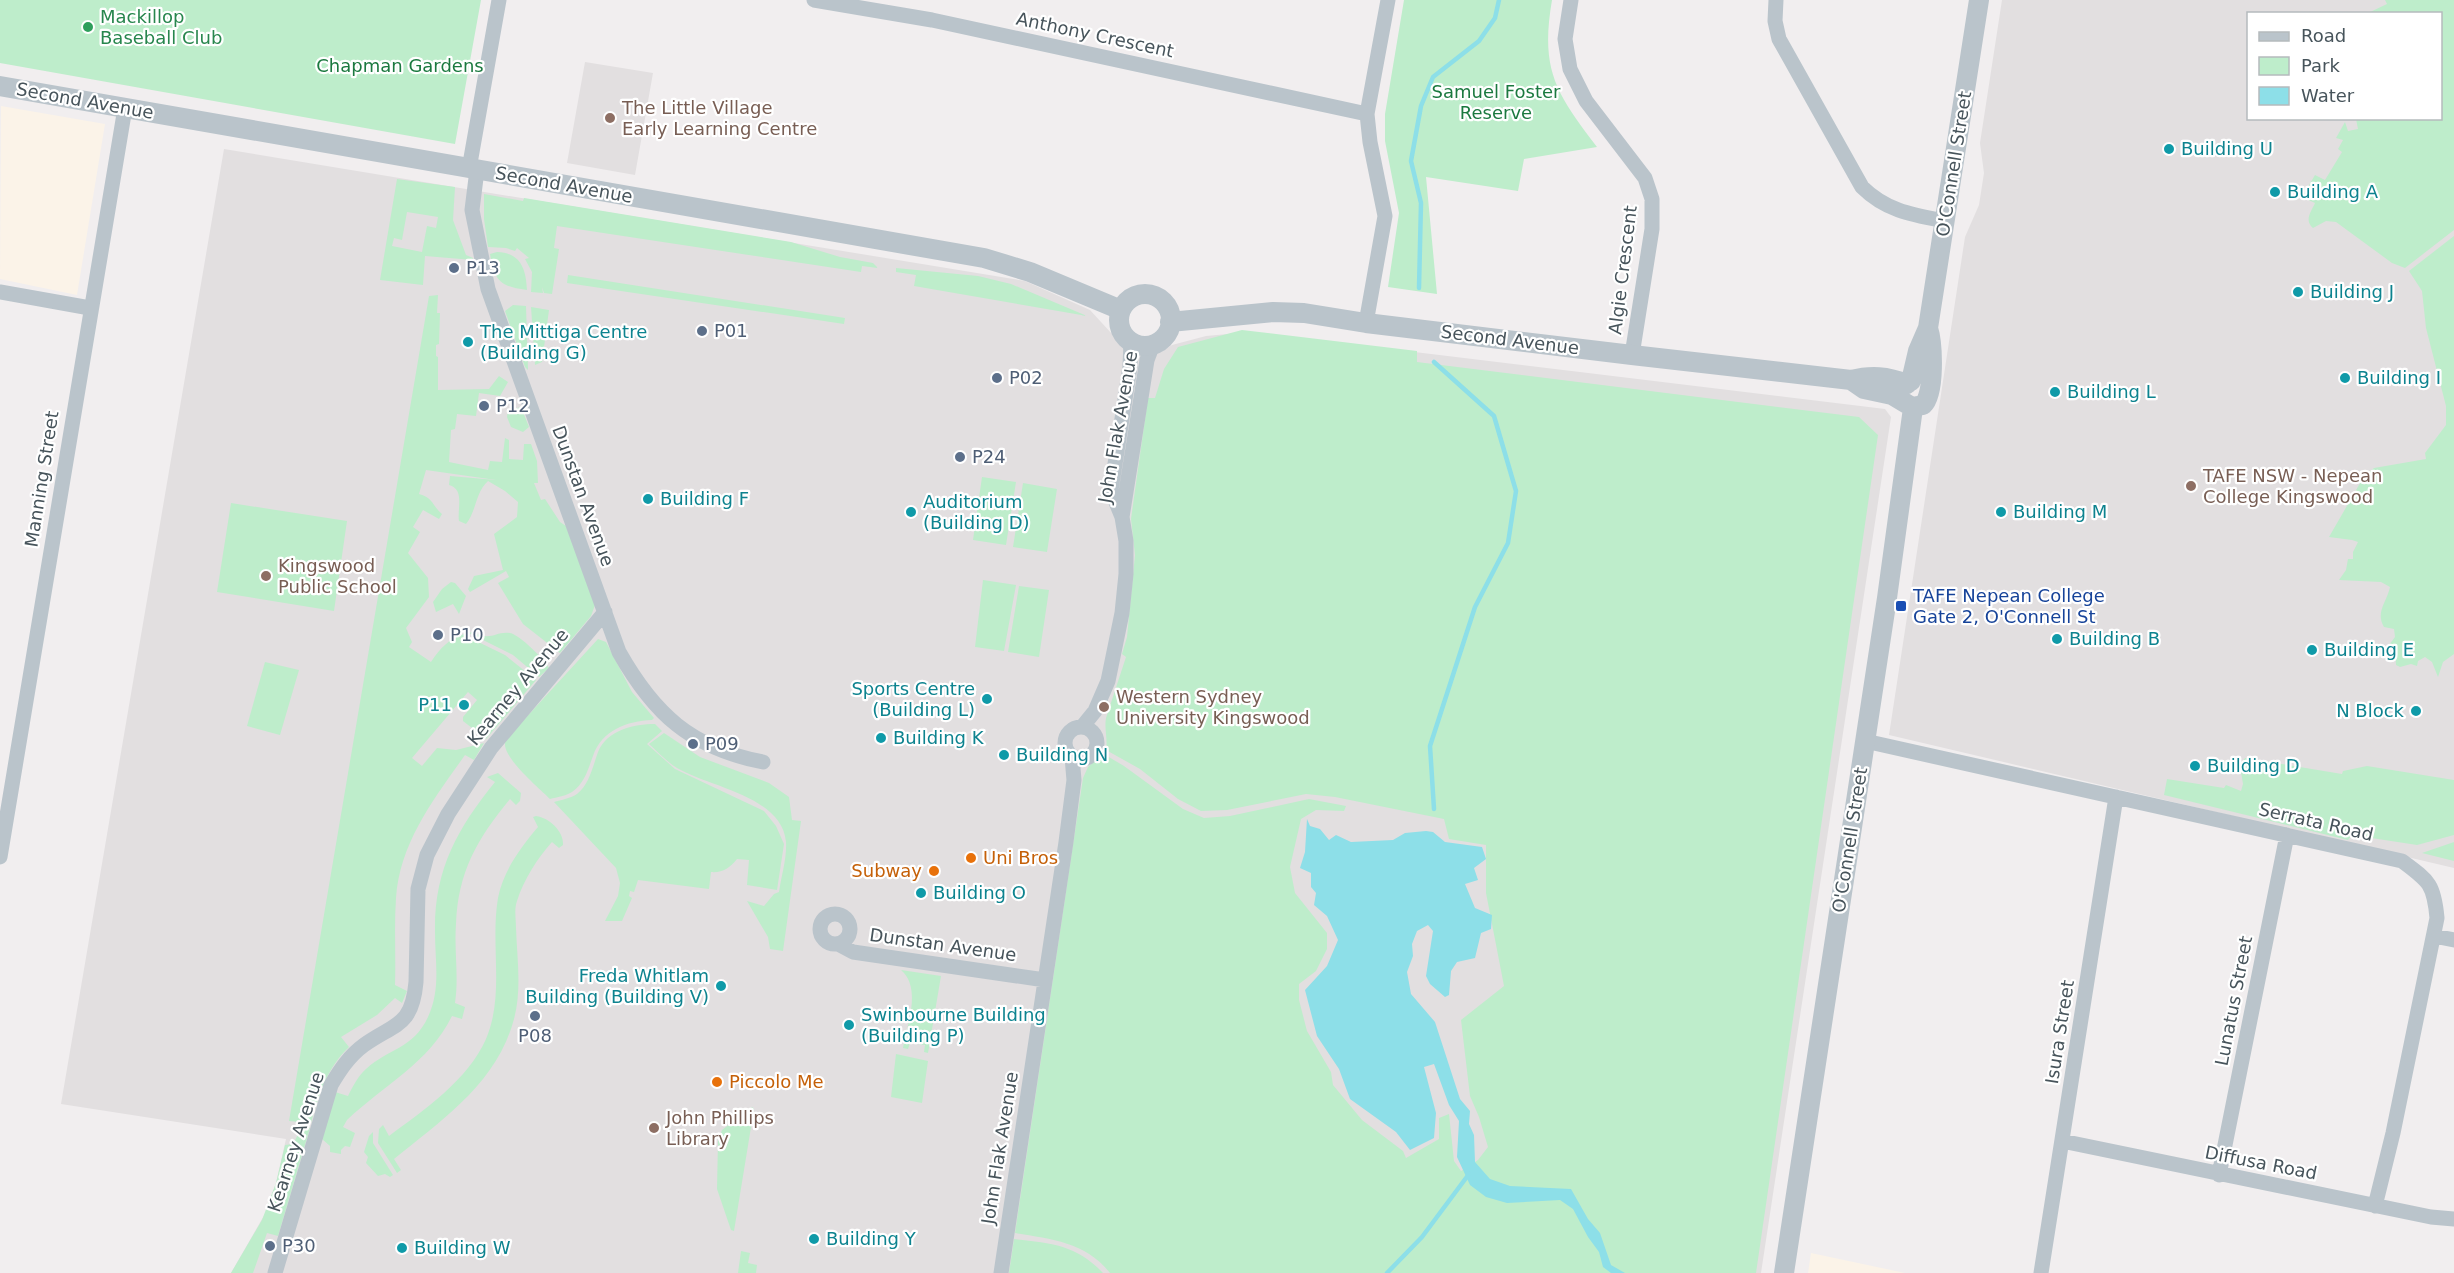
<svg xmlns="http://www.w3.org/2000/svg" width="2454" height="1273" font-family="'DejaVu Sans',sans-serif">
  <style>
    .commercial { fill: #fbf3e8 }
    .education { fill: #e2dfe0; fill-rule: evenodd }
    .green { fill: #beedcb; fill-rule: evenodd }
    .water { fill: #8ddfe8 }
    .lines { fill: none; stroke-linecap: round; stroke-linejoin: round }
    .stream { stroke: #8ddfe8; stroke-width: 4.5 }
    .minor { stroke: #bac4cb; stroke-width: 15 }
    .tertiary { stroke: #bac4cb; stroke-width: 20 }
    .leisure-dot { fill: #2e9e5b; stroke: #fff; stroke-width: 2 }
    .education-dot { fill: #8d6e63; stroke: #fff; stroke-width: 2 }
    .culture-dot { fill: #0f9aa8; stroke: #fff; stroke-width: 2 }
    .service-dot { fill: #5c6f8a; stroke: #fff; stroke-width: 2 }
    .transit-dot { fill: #1a4fb4; stroke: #fff; stroke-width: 2 }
    .food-dot { fill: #e8710a; stroke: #fff; stroke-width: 2 }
    .labels { text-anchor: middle; stroke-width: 4.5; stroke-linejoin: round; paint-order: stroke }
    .leisure-label { font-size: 18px; fill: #27864d; stroke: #fff; text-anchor: start }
    .street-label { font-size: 18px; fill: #47545b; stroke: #fff }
    .park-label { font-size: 18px; fill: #1b793f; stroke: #fff }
    .education-label { font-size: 18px; fill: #785e54; stroke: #fff; text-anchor: start }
    .culture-label { font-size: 18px; fill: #0d838f; stroke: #fff; text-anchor: start }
    .service-label { font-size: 18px; fill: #4e5e75; stroke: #fff; text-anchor: start }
    .transit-label { font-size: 18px; fill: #164399; stroke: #fff; text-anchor: start }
    .food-label { font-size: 18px; fill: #c56008; stroke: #fff; text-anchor: start }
  </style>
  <rect width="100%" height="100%" fill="#f1eeef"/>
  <path class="commercial" d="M1,106L105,124L77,295L0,279Z
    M1811,1253L1905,1273H1808Z"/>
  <path class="education" d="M2002,0H2454V868L1889,735L1965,237L1979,205L1984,173L1980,143ZM2248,14H2440V118H2248Z
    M585,62L653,73L635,175L567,163Z
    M224,149L1025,281L1090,310L1124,347L1161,352L1172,345L1206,336L1250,332L1885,409L1891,417L1761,1273H231L266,1212L276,1183L286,1139L61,1104Z"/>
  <path class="green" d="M0,0H481L455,144L0,63Z
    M1404,0H1552C1540,70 1556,93 1597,147L1524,159L1518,191L1426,177L1437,294L1388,287L1399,213L1385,141V114Z
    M2385,0H2454V230L2405,268L2392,263L2336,222L2326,221L2313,228C2304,220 2311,212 2315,203L2302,197L2315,175L2325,180L2342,152L2338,149L2343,140L2336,138L2345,122L2348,131L2358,129L2356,119L2440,118V14L2368,13L2387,4Z
    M397,179L455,187L453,220L466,255L473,258V260L425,256L423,285L380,280ZM407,212L438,217L436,228L427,226L422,252L392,246L394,238L402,240Z
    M484,194L523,201L524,198L791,242L840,257L873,263L878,268L862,266L861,272L557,226L554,248L559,249L552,294L544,293L542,287L543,293L531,292L532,272L525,259L529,258L517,248L515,251L506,248L488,247L484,219Z
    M2454,236V654L2443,662L2438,677L2432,662L2425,657L2418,661L2417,666L2411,664L2400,667L2396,665L2395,649L2389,645L2395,637L2394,629L2384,627C2375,612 2387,602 2390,587L2381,582L2339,580L2346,570L2348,559H2353V552L2358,542L2352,540L2329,537L2363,478L2374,468L2426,459L2425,453L2446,425V406L2426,328L2422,291L2409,271Z
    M497,252C521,253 526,269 527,290C500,286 495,282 490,254Z
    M896,268L978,276L1011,284L1087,316L914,286L916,275L896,272Z
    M568,275L845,318L844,324L567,283Z
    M438,295L437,313H440L439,344L436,345V356L438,357V390L489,389L499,376L508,382L500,396L479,393L476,416L457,414L455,429L451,430L449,462L488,470L490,461L502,462L505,438L509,440V459L523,460L524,444H531L537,461L538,483H534L541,500L545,499L560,522L566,526L595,605L591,616L560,653L523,624L498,583L509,577L506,571L470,592L468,589L474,576L503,570L494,534L517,517L518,502L505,491L488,481C475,493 477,510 466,524L459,521C457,509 465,489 449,485L450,476L496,480L426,470L419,494C433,497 433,507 442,514L439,519L423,510L413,527L420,532L408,553L428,578L429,597L406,628L412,642L409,647L431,662C440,648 449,639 464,634L468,637L505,655L536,680L486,739L463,721V717L477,700L468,692L412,758L422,766L437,748L456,750L484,743L474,760L465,755C434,799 400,842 396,898C394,927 396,956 395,985L407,991L402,1003L395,998L377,1015L341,1037L349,1047C327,1068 319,1094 311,1123L289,1121L429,296Z
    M513,305L526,306L528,370L525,367L505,311Z
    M531,307L549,310L542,362L535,365Z
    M1242,330L1417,351V362L1859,417L1878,435L1756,1273H1110C1086,1242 1051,1239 1015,1233L1083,778L1088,767L1102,753L1124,766L1183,809L1204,818L1230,816L1309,799L1346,806L1344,811L1316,810L1301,819L1290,867L1295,893L1327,933V949L1316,971L1299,984V1000L1307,1031L1331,1072L1333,1085L1362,1120L1403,1151L1406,1158L1439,1139V1118L1449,1114L1454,1161L1461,1171L1478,1160L1488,1147L1479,1117L1470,1096L1461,1020L1504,986L1486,893V845L1449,839L1444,819L1335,797L1306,794L1227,810L1201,811L1178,799L1140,769L1106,750C1108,739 1104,729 1106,718L1126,657L1122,654L1127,637L1135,555L1131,519L1148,398H1155L1164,369L1178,347Z
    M521,407L529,427L523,432L511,427L507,417L508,411Z
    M982,477L1016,482L1006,545L973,540Z
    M1023,483L1057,489L1047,552L1013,547Z
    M231,503L347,521L334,611L217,592Z
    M983,580L1016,585L1004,651L975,647Z
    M451,582L455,583L466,596L459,614L453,604L436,612L433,602L442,589Z
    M1019,586L1049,590L1039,657L1008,652Z
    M473,632C491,642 495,631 510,633C520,635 544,659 549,668L539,677L513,655L469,633Z
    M598,639L606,642L632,692L654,718L652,720C627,721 602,730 593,756C588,769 585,783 572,792C566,796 557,797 550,799C540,789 503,758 505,743C505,742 509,735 510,735Z
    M265,662L299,670L280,735L247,726Z
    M655,724L662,731L647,744L675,769L764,811L776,826L784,844L777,890L747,885L749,860L737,859C730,868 722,873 711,872L709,889L638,880L634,892L630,891L629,896L632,898L622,921H605L618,896L620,883L616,868L554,802C561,800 571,798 577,794C589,785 593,766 598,752C607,730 634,724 655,724Z
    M664,733L700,757L769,783L789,797L792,820L801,821L783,951L770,949L768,937L747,901L764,906L774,894L779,892C781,877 787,858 786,842C782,796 709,787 677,768C667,762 658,752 649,744Z
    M2245,758L2342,774L2343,771L2367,766L2454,780V835L2417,845L2352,835L2348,840L2164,795L2167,779L2224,788L2226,785L2241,791L2243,784L2240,766Z
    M498,773L521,793L520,801L516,805L510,799C477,839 458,872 456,924C454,950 459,977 455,1003L465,1007L462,1019L452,1016C429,1063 384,1085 347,1120L343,1127L355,1133L350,1147L345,1146L341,1150V1154L330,1152V1146L322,1139L335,1092L348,1096C353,1086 358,1076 366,1069C389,1048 413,1049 428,1017C441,989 435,962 435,932C434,870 457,829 495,782L487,777Z
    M536,816C550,818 564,832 563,845L559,848L552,842C537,859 524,879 517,901C514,909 516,919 516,928C517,958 522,989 514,1019C497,1083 442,1120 394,1159L401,1170L397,1173L378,1143L379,1129L383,1125L389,1136C424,1110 468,1080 486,1039C505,994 490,945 498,898C503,871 521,847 538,827L533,817Z
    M2454,842V861L2422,853Z
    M901,970L941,976L928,1053L924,1052L925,1045L910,1043L908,1049L903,1048C907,1025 922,988 901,970Z
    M896,1054L928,1061L922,1103L891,1097Z
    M752,1107L754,1109L734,1231L731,1230L717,1189L718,1141L722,1130Z
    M302,1127L310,1128L278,1236L267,1233L253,1273H231L262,1220L276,1183L285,1145L293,1144Z
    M373,1132V1143L393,1175L390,1177L385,1174L378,1176L366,1163L368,1157L364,1152L369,1136Z
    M1014,1239C1051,1243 1077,1245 1103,1273H1009Z
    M741,1251L750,1253L748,1263L757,1265L756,1273H738Z"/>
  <path class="water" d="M1307,819L1310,826L1320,829L1329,840L1336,835L1351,842L1393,840L1405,833L1426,831L1433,832L1445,842L1482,847L1486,859L1474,868L1478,880L1465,884L1475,908L1492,915L1491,929L1481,933L1475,958L1457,962L1451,971L1449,995L1445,997L1430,984L1426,976L1433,931L1428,925L1417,931L1412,944L1413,956L1407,972L1411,994L1435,1022L1460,1099L1470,1111L1469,1124L1474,1135L1475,1162L1490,1179L1510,1186L1571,1189L1588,1219L1600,1233L1611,1265L1625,1273H1611L1603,1267L1599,1252L1588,1237L1573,1209L1560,1200L1507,1203L1486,1197L1470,1185L1457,1157L1459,1121L1449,1105L1434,1064L1424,1067L1436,1113L1434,1138L1410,1150L1396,1132L1350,1099L1339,1069L1317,1036L1305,990L1327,966L1338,940L1327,916L1314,905L1316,893L1311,887V873L1300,868L1305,852Z"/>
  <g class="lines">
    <path class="stream" d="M1419,288L1421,203L1411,161L1421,106L1433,77L1479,41L1495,18L1499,0
      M1434,362L1494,416L1516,491L1508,543L1475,607L1430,746L1434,809
      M1387,1273L1422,1237L1469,1174"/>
    <path class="minor" d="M814,0L932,20L1367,114
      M1571,0L1565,39L1570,69L1586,101L1645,178L1652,199V229L1632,355
      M1776,0L1775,21L1779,39L1862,187C1886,211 1913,215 1945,221
      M469,169L499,0
      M477,170L472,210L488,289L619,652C654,714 691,748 763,762
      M0,292L90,308
      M1366,323L1385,216L1370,142L1367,114L1388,0
      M1122,517L1147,360L1153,344
      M1065 743a16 16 0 1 1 32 0a16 16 0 1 1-32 0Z
      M1082,727L1095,711L1108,681L1122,613L1126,574V541L1122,517L1111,490L1130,367L1131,341
      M1865,741L2402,861C2429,881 2434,884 2437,918L2393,1133L2375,1206
      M0,857L125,108
      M820 929a15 15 0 1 1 30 0a15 15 0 1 1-30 0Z
      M2434,936L2454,940
      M838,944L853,952L1045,980
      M2062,1141L2431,1217L2454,1219
      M2219,1175L2287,835
      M275,1273L331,1085C340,1070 349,1056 364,1045C395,1023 412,1027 416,982L418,889L427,855L448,814L491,748L605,612
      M1001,1273L1066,842L1074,780L1072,757
      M2041,1273L2116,797"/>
    <path class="tertiary" d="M0,86L984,258L1030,272L1121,310
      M1119 320a26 26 0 1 1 52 0a26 26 0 1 1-52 0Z
      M1170,322L1273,312L1304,313L1366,323L1632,355L1851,380C1871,375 1887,376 1907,384
      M1851,380L1864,389L1892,395L1912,407L1923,405C1935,394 1933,344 1928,328
      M1911,381L1918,351L1928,328L1979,0
      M1784,1273L1887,598L1913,408"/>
  </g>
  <circle class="leisure-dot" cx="88" cy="27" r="6"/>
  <g class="education-dot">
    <circle cx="610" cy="118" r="6"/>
    <circle cx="2191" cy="486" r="6"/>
    <circle cx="266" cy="576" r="6"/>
    <circle cx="1104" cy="707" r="6"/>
    <circle cx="654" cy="1128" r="6"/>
  </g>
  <g class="culture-dot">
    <circle cx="2169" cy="149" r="6"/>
    <circle cx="2275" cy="192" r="6"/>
    <circle cx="2298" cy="292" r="6"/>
    <circle cx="468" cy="342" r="6"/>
    <circle cx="2345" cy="378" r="6"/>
    <circle cx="2055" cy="392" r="6"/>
    <circle cx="648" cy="499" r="6"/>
    <circle cx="911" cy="512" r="6"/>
    <circle cx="2001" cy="512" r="6"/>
    <circle cx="2057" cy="639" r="6"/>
    <circle cx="2312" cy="650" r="6"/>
    <circle cx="987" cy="699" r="6"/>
    <circle cx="464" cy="705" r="6"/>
    <circle cx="2416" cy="711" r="6"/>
    <circle cx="881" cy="738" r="6"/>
    <circle cx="1004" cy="755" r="6"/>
    <circle cx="2195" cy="766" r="6"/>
    <circle cx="921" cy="893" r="6"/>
    <circle cx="721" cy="986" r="6"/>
    <circle cx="849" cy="1025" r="6"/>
    <circle cx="814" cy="1239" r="6"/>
    <circle cx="402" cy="1248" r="6"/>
  </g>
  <g class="service-dot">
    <circle cx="454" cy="268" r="6"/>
    <circle cx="702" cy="331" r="6"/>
    <circle cx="997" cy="378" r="6"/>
    <circle cx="484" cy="406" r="6"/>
    <circle cx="960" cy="457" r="6"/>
    <circle cx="438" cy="635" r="6"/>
    <circle cx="693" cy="744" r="6"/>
    <circle cx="535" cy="1016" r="6"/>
    <circle cx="270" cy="1246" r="6"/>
  </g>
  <rect class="transit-dot" x="1895" y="600" width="12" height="12" rx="3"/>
  <g class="food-dot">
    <circle cx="971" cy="858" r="6"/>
    <circle cx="934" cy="871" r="6"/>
    <circle cx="717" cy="1082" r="6"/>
  </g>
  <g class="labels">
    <g class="leisure-label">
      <text x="100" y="23">Mackillop<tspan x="100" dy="21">Baseball Club</tspan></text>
    </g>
    <g class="street-label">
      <text transform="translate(1095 35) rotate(12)" y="6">Anthony Crescent</text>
      <text transform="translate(85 101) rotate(10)" y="6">Second Avenue</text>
      <text transform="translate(1954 164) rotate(-81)" y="6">O'Connell Street</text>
      <text transform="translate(564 185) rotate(10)" y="6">Second Avenue</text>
      <text transform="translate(1623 270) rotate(-83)" y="6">Algie Crescent</text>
      <text transform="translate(1510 340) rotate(7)" y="6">Second Avenue</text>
      <text transform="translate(1118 427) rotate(-80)" y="6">John Flak Avenue</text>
      <text transform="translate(42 479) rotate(-81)" y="6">Manning Street</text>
      <text transform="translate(583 496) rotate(70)" y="6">Dunstan Avenue</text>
      <text transform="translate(518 687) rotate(-50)" y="6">Kearney Avenue</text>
      <text transform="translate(2316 822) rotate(13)" y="6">Serrata Road</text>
      <text transform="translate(1850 840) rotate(-81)" y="6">O'Connell Street</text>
      <text transform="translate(943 945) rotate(8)" y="6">Dunstan Avenue</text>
      <text transform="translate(2234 1001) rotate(-79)" y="6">Lunatus Street</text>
      <text transform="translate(2060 1032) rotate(-81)" y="6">Isura Street</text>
      <text transform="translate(296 1142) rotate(-72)" y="6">Kearney Avenue</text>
      <text transform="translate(1000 1148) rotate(-81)" y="6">John Flak Avenue</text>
      <text transform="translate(2261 1163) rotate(11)" y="6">Diffusa Road</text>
    </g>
    <g class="park-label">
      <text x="400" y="72">Chapman Gardens</text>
      <text x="1496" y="98">Samuel Foster<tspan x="1496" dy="21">Reserve</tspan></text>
    </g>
    <g class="education-label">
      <text x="622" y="114">The Little Village<tspan x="622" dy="21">Early Learning Centre</tspan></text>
      <text x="2203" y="482">TAFE NSW - Nepean<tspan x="2203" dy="21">College Kingswood</tspan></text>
      <text x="278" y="572">Kingswood<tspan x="278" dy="21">Public School</tspan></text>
      <text x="1116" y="703">Western Sydney<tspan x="1116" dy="21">University Kingswood</tspan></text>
      <text x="666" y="1124">John Phillips<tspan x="666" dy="21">Library</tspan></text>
    </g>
    <g class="culture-label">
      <text x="2181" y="155">Building U</text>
      <text x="2287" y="198">Building A</text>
      <text x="2310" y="298">Building J</text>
      <text x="480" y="338">The Mittiga Centre<tspan x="480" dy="21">(Building G)</tspan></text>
      <text x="2357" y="384">Building I</text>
      <text x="2067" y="398">Building L</text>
      <text x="660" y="505">Building F</text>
      <text x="923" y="508">Auditorium<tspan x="923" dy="21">(Building D)</tspan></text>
      <text x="2013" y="518">Building M</text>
      <text x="2069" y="645">Building B</text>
      <text x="2324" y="656">Building E</text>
      <text x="975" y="695" text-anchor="end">Sports Centre<tspan x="975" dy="21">(Building L)</tspan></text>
      <text x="452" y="711" text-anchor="end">P11</text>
      <text x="2404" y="717" text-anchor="end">N Block</text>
      <text x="893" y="744">Building K</text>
      <text x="1016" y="761">Building N</text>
      <text x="2207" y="772">Building D</text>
      <text x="933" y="899">Building O</text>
      <text x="709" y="982" text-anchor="end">Freda Whitlam<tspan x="709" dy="21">Building (Building V)</tspan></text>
      <text x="861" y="1021">Swinbourne Building<tspan x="861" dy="21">(Building P)</tspan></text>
      <text x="826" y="1245">Building Y</text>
      <text x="414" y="1254">Building W</text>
    </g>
    <g class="service-label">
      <text x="466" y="274">P13</text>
      <text x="714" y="337">P01</text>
      <text x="1009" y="384">P02</text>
      <text x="496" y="412">P12</text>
      <text x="972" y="463">P24</text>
      <text x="450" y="641">P10</text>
      <text x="705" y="750">P09</text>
      <text x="535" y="1042" text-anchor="middle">P08</text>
      <text x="282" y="1252">P30</text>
    </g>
    <g class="transit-label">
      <text x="1913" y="602">TAFE Nepean College<tspan x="1913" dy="21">Gate 2, O'Connell St</tspan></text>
    </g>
    <g class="food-label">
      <text x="983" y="864">Uni Bros</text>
      <text x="922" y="877" text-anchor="end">Subway</text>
      <text x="729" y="1088">Piccolo Me</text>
    </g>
  </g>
  <rect x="2247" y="12" width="195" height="108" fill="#ffffff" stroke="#b5bbbd" stroke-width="1.5"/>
  <rect x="2259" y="32" width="30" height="9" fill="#bac4cb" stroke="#b5bbbd" stroke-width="1.5"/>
  <text x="2301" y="42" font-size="18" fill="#47545b">Road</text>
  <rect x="2259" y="57" width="30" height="18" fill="#beedcb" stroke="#b5bbbd" stroke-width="1.5"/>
  <text x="2301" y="72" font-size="18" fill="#47545b">Park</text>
  <rect x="2259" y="87" width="30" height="18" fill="#8ddfe8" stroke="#b5bbbd" stroke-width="1.5"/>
  <text x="2301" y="102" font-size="18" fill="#47545b">Water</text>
</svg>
